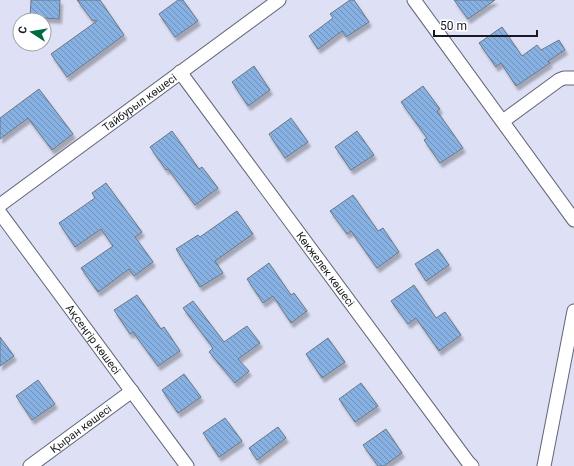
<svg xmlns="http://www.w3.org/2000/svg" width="574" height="466" font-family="Roboto,sans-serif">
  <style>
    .building { fill: url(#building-back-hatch); stroke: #6b7785; filter: url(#shadow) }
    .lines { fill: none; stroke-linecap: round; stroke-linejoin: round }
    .minor-casing { stroke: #626576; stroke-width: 15 }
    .minor { stroke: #fff; stroke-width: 13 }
    .labels { text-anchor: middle; stroke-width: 3; stroke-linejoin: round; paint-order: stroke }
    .street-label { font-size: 11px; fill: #191a21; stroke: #fff }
  </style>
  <defs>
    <pattern id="building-back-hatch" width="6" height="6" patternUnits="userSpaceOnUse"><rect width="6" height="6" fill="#87b1e3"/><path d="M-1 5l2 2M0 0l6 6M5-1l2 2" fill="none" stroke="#6e8fb8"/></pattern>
    <filter id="shadow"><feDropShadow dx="2.5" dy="4.5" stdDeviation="1" flood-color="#0004"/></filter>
  </defs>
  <rect width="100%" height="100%" fill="#dee1f5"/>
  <path class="building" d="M31,0H60L59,19L30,17Z
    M77,0H100L124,35L67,77L51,54L97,21L92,20Z
    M178,0H183L198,21L175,37L159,14Z
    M350,0H354L369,22L346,37L342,31L318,49L309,36L333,18L330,14Z
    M454,0H495L468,19Z
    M502,27L522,56L537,45L541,50L559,40L565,50L548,61L550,63L516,86L501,63L496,67L479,43Z
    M254,66L270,90L248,106L232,82Z
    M423,86L440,109L437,111L463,148L440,163L424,140L427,138L401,102Z
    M39,89L73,134L52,150L28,118L0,139V118Z
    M291,118L308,142L285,158L269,134Z
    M172,131L199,169L202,167L218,188L195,205L168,169L166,170L150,147Z
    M357,131L374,155L351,170L335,147Z
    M106,183L142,232L135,237L153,262L134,276L129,269L98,292L81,268L113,246L101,229L75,247L59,223L95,198L92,193Z
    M353,195L378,231L383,228L399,252L377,268L351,231L347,234L330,211Z
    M237,211L253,234L215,261L223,273L200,287L176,249L198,235L200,237Z
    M438,249L449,265L426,281L415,264Z
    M269,263L291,295L294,293L307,311L291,323L273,296L263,303L247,279Z
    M414,285L436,318L445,312L461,335L439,351L416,318L408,324L391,301Z
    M137,295L161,329L164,327L180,351L158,366L133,332L130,334L114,310Z
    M193,301L224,342L247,326L260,343L238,359L249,371L235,383L209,352L213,348L183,308Z
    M0,337L14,356L0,366Z
    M328,338L345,362L322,378L306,354Z
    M184,374L201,397L178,413L162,390Z
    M38,380L55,404L32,420L16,396Z
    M361,383L378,406L355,422L339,399Z
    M225,418L242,441L219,457L203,433Z
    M278,427L286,438L257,460L249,448Z
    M386,429L402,453L384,466H378L363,445Z"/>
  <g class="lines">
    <g class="minor-casing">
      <g id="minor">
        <path d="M414,0L574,220"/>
        <path id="s1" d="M180,72L468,462L472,466"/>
        <path d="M503,121L559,80L564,78H574"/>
        <path id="s2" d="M0,205L279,0"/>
        <path id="s3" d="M0,213L187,466"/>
        <path id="s4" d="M30,466L132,391"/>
        <path d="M544,466L574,311"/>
      </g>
    </g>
    <use href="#minor" class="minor"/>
  </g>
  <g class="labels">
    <g class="street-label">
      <text dy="4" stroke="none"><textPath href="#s2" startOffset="173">Тайбурыл көшесі</textPath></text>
      <text dy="4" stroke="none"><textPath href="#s1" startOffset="245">Көкжелек көшесі</textPath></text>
      <text dy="4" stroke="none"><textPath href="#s3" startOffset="157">Ақсеңгір көшесі</textPath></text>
      <text dy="4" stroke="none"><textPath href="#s4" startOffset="63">Қыран көшесі</textPath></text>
    </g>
  </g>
  <g transform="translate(32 32) rotate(282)"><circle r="19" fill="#ffffff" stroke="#a3a3a6"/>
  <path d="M0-3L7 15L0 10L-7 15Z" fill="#006a41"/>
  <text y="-6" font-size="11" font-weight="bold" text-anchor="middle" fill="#191a21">С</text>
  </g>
  <path d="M434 30v6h103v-6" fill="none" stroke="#191a21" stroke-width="2"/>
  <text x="440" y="30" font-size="12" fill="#191a21" stroke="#ffffff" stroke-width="3" paint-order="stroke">50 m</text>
</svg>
